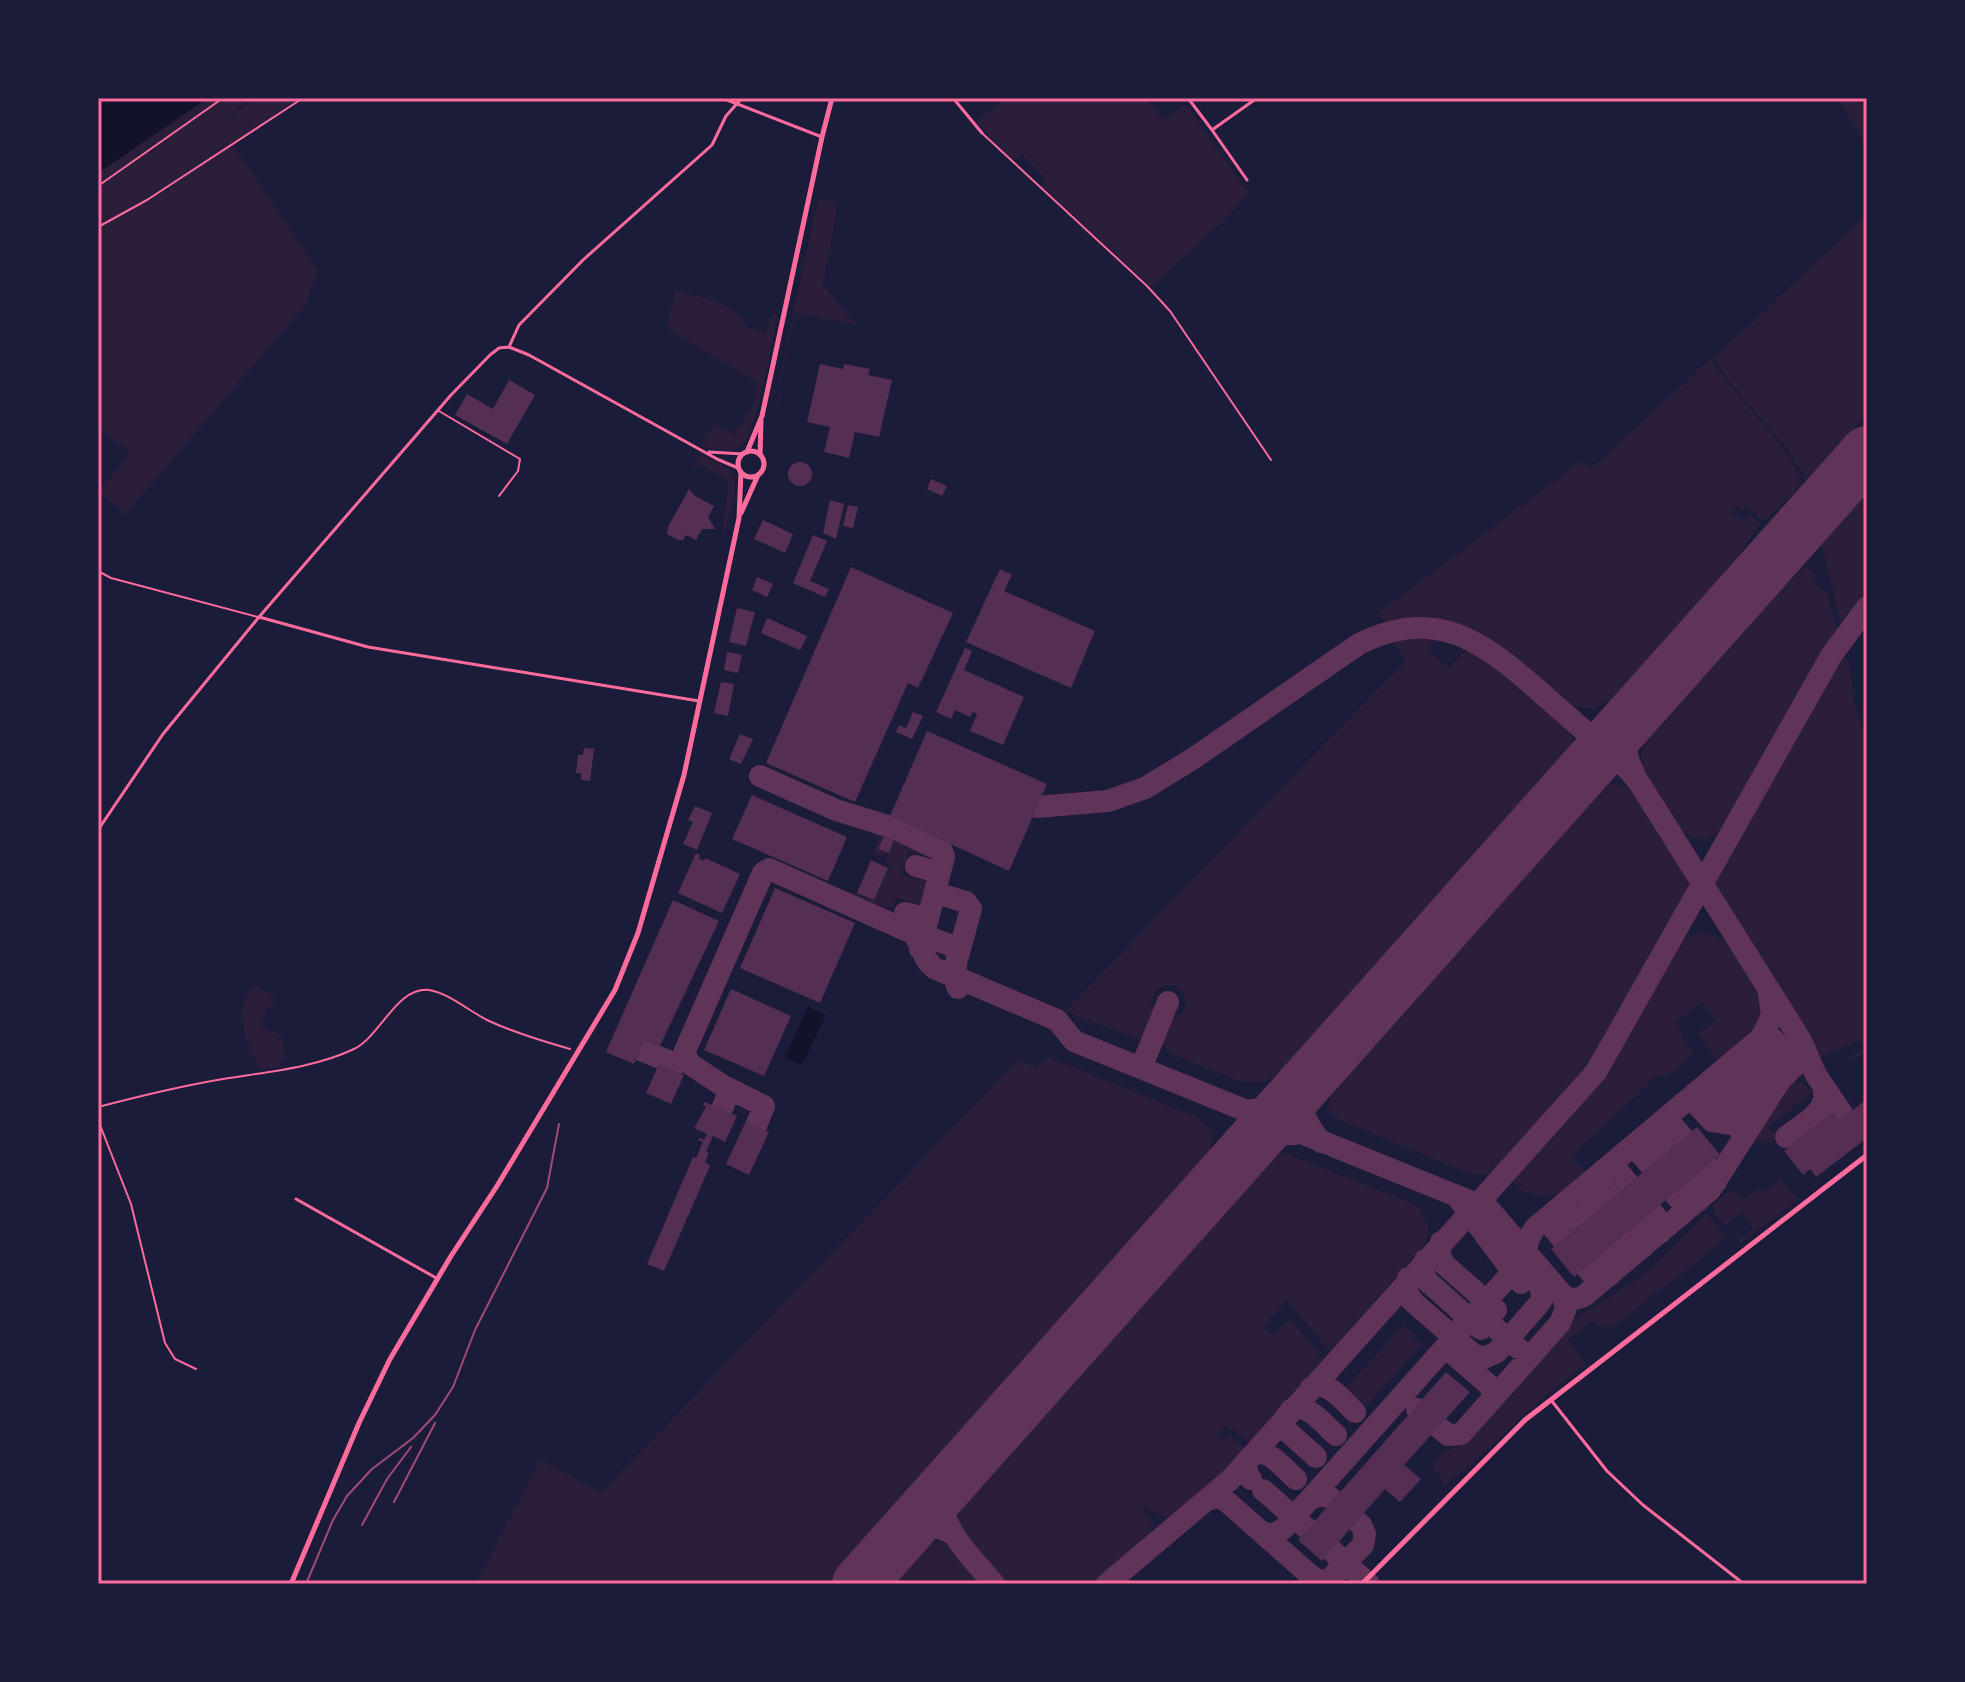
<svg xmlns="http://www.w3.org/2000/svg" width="1965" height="1682" font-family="Merriweather,serif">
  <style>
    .green { fill: #2a1e3b }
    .water { fill: #12122b }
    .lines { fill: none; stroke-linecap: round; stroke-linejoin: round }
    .taxiway { stroke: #603358; stroke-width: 22 }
    .runway { stroke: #603358; stroke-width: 54 }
    .building { fill: #542f53 }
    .path { stroke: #ff6b9d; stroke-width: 2 }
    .service { stroke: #ff6b9d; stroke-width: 2 }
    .minor { stroke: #ff6b9d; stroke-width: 3 }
    .secondary { stroke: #ff6b9d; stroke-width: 5 }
    .primary { stroke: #ff6b9d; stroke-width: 5 }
    .rail { stroke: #a44b75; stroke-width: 2 }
    .neatline { fill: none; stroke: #ff6b9d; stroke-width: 3 }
  </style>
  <rect width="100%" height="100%" fill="#1b1b3a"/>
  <path class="green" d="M208,98H252L219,123L256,98H299L232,143L318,270L305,306L126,514L98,492L130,454L98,427V173Z
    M1005,98H1147L1163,120L1186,105L1249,193L1225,219L1151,287L1042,186L1046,179L1021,154L1013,161L976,122Z
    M1837,98H1867V145Z
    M818,199L834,202L837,210L823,284L856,325L795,313L782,374L778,408H777L782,365Z
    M1867,215V415L1810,479C1800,474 1798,463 1791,454C1766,421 1735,394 1714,358Z
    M676,291C705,299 731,299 747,327L766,333L772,316L778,313C774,334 755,437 742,446C730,454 713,450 700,445L714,424L734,435L753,405L758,383L666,328Z
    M1711,358C1733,398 1790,443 1801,482L1795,493L1764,521L1746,505L1741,510L1737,506L1733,512L1745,521L1749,514L1760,524L1723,577L1617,698L1592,709L1576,707L1562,701L1494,642L1462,625L1425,618L1388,625L1378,613L1580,461L1591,469Z
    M702,456C740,469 738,477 730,515H727C727,524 728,525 724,536L722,529L728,491L726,487L729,481L699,464L695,470L693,465L697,457Z
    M1867,487V595L1842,629L1822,546L1838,520Z
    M1806,566L1816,575V581L1813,579L1811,581L1824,590L1826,588L1838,634L1729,825C1698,855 1677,831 1660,804C1653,793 1645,782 1642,770C1640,758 1643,744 1648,733L1757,610Z
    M1413,634L1437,637L1428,650L1449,668L1469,647L1487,658L1567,726L1573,739L1571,745L1280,1075L1264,1082H1241L1169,1053L1161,1041C1162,1035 1163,1025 1168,1021C1172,1018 1177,1018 1181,1015C1192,1005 1186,993 1176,986C1162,983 1153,990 1151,1003L1157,1015L1144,1036L1138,1039L1065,1011L1406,660L1390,640Z
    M1840,654L1848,660L1854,692L1852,695L1867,740V1053L1852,1060H1847L1864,1047L1859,1040L1819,1058L1721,904L1716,882L1721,863Z
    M1610,783L1634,788L1643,799L1688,873L1689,896L1599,1057L1510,1160C1496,1173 1484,1178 1465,1172L1335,1118L1328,1107L1331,1090L1601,786Z
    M876,831L937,857L936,859L908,852L902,875L930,882L923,905L897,898L892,909L876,903L892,911L891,914L846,896L848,891L874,900L888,868L892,869L893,867L885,862L894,840L884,836L878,848L886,852L883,857L873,852L879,838L873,835Z
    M1696,933C1722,932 1731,947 1744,967C1749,974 1754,981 1758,989C1772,1019 1747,1048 1720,1059L1714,1057L1698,1034L1716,1020L1702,1002L1675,1022L1693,1054L1671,1074L1656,1077L1579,1149L1574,1159L1588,1174C1561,1197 1553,1203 1518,1189L1515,1180L1519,1171L1603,1074L1678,943Z
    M256,987L275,996L271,1008L267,1007L261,1028L281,1034L286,1058L280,1060L282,1067L262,1069C247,1057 230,994 256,987Z
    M1048,1057L1199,1118L1213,1133L1211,1151L826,1584H476L540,1459L601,1493L1018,1060L1037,1068Z
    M1793,1081L1803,1083L1813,1092L1768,1127L1777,1139L1771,1143L1758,1141L1753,1135L1786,1082Z
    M1285,1153L1419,1206L1429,1228L1426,1243L1330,1352L1287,1300L1264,1327L1274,1335L1290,1318L1323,1359L1249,1443L1226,1425L1217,1435L1224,1441L1230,1435L1245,1449L1183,1514C1167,1521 1158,1515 1145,1506L1143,1509L1153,1526L1149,1541L1097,1584H1003C987,1564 951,1532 960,1506L1270,1157Z
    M1781,1179L1798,1200L1741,1243L1734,1234L1741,1238L1753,1229L1742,1212L1724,1226L1714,1213L1713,1206L1731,1189L1744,1200L1759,1188L1764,1192Z
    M1707,1213L1727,1238L1616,1325L1603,1327L1593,1321L1568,1340L1586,1364L1547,1394L1457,1477L1454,1475L1444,1486L1433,1465L1444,1451L1458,1447L1571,1321L1643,1276Z
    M1403,1325L1416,1337L1414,1339L1423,1343L1367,1406L1346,1388Z
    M937,1541L956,1547L986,1584H891L924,1546Z"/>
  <path class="water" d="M98,98H208L98,173Z
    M808,1007L826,1015L802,1065L785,1057Z"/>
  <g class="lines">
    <path class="taxiway" d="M1582,771L1606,759L1622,763
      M1634,773C1623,752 1622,731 1635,711
      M760,776L836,810L894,828L942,851L944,857L920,949
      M1037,807L1108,801L1145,788L1194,758L1359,644C1435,606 1481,640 1538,690C1566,715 1594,739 1622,763L1638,781L1800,1039L1816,1075L1843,1115
      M916,866L940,873
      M946,896L966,902L971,909L958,956
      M905,913L928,919
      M931,938L955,947C961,961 950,974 958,988
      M1761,1038L1770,1036L1796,1065
      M1752,1046H1757L1783,1077
      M641,1050L673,1063L680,1062
      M1739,1056L1745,1057L1773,1091
      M1141,1068L1168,1002
      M1725,1068H1732L1764,1105
      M1713,1079L1720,1080L1754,1120
      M1305,1082C1296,1105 1306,1123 1321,1142
      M726,1087L764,1106L756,1126
      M1700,1090H1706L1745,1136
      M1689,1100H1693L1712,1121L1736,1125
      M722,1109L728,1094V1089L690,1064L684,1053L763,873L769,869L912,933C923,944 920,956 934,968L1057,1020L1074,1041L1489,1209L1562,1294C1569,1300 1576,1300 1584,1296L1710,1190L1781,1079L1803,1058L1805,1049
      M1251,1110L1276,1109L1291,1097
      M1659,1124L1666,1122L1673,1126L1716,1176V1182
      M1644,1137L1657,1139L1699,1190L1698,1201
      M1786,1137C1802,1124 1831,1111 1823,1087
      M1247,1148L1264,1136L1294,1134
      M1627,1151L1634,1150L1640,1153L1683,1204L1684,1210L1681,1215
      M1605,1169L1618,1171L1662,1224L1660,1233
      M1590,1182L1599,1183L1645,1238L1643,1247
      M1573,1196L1583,1197L1629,1252L1626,1261
      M1460,1201L1521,1283
      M1556,1210C1574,1210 1601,1251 1612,1265L1610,1275
      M1539,1225L1546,1223L1552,1227L1596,1279L1594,1288
      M1441,1242L1439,1251L1443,1263L1496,1310
      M1425,1260L1423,1271L1427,1281L1481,1329
      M1408,1278L1407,1291L1412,1301L1473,1354L1484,1358L1497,1352L1538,1305L1542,1299L1541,1288L1528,1270
      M1463,1324L1475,1317H1483L1518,1348
      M1452,1353L1490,1386L1493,1394L1490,1401
      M1311,1388C1328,1379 1343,1401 1355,1412
      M1417,1409L1448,1435L1461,1434L1560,1323L1566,1308L1562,1294
      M1291,1410C1308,1402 1323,1424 1336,1435
      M1286,1416L1284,1425L1286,1430L1316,1457
      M960,1471C954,1479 947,1488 944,1498C938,1527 977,1563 994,1584
      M1251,1479C1242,1468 1247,1449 1265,1454C1276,1457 1287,1472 1296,1479
      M1263,1490L1336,1554L1340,1563L1338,1572
      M1208,1500L1216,1497L1225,1500L1310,1575L1319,1581L1329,1580L1363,1545L1365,1534L1361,1525L1331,1498L1320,1495L1309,1500
      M1262,1532L1274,1535L1284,1528L1524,1259L1529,1238L1535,1228L1761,1038L1772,1016L1769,993
      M903,1535C920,1525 937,1523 954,1535
      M1342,1568H1351L1369,1584
      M1107,1584L1230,1480L1596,1072L1831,656L1867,607"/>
    <path class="runway" d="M859,1584L1867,453"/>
  </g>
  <path class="building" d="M820,364L843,369L844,364L870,369L868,375L892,380L879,437L855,432L849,458L824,452L830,427L807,422Z
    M509,380L535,395L507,444L455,415L467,394L493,409Z
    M788 474a12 12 0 1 1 24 0a12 12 0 1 1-24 0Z
    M931,479L947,486L942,496L927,489Z
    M689,489L695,496L714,506L708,517L715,529H702L696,540L686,535L683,540H678L667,534L668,527Z
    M830,500L844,504L836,539L823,533Z
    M848,505L858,507L853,528L843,526Z
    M763,520L793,534L785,553L754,539Z
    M813,535L827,541L810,581L829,589L825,597L793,583Z
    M851,567L953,613L918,688L908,683L855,802L766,763Z
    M1000,569L1012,575L1004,591L1095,631L1071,688L966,642Z
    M757,577L773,584L767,597L752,590Z
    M737,608L755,612L746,646L729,642Z
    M767,618L807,636L800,650L761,633Z
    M965,648L972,651L964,670L1024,697L1003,745L970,731L977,714L973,712L970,717L955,710L951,719L936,712Z
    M727,652L742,655L738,673L724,670Z
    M721,682L734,684L728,716L714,713Z
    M913,712L923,716L912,739L896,732L899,725L906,728Z
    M927,731L1047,784L1009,871L890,816Z
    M740,734L753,739L741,764L729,759Z
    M584,748L594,749L590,781L581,780V773H576L578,755H583Z
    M752,795L847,837L828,881L732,839Z
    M695,806L712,813L697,850L683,844L693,822L688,820Z
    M884,836L894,840L889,853L878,849Z
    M696,853L700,855L699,859L704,861L705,858L740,874L722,913L678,893Z
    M871,860L888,868L874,900L857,893Z
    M775,888L855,923L820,1003L740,968Z
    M673,900L719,921L660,1046L645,1040L634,1064L606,1052Z
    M731,989L791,1016L764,1076L704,1050Z
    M659,1064L684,1075L671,1104L646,1093Z
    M1867,1099V1138L1816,1177L1810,1169L1803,1175L1784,1151L1833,1111L1840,1120Z
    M705,1102L737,1116L725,1142L713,1136L706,1152L709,1153L705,1162L710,1166L664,1271L647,1264L693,1157L696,1158L703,1142L698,1140L700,1138L704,1140L707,1134L694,1128L706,1107L703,1105Z
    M746,1121L769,1132L749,1175L726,1164Z
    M1697,1127L1720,1155L1574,1277L1551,1249Z
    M1446,1372L1470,1392L1404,1465L1421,1479L1400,1502L1385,1489L1322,1561L1298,1540Z"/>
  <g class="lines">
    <path class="path" d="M98,186L223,98
      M98,227L147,200L303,98
      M98,1107C140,1096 181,1086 223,1079C266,1072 314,1068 354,1049C381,1036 396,987 429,990C449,993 470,1012 489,1021C515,1033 542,1041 570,1049
      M98,1120L131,1204L165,1343L175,1359L196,1369"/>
    <path class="service" d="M983,134L1147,286L1170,311L1271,460
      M439,411L520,459L518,471L499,496
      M98,571L111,578L258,617"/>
    <path class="minor" d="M722,98L822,137
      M953,98L982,133
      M1188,98L1212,130L1257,98
      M1212,130L1247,180
      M509,347L519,325L583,260L712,145L726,116L742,98
      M709,452L743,454
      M259,617L368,647L699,701
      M98,830L163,734L259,617L451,395L490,355L499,348L509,347L529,355L717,459L738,468
      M296,1199L438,1279
      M1551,1400L1607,1471L1643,1505L1744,1584"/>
    <path class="secondary" d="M1362,1584L1525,1420L1867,1155"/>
    <path class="primary" d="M738 464a13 13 0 1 1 26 0a13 13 0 1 1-26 0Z
      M747,452L762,416L822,137L832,98
      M760,455L761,421
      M741,513L758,475
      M291,1584L359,1423L390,1359L451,1256L497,1186L615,990L638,933L684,775L739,518L741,472"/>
    <path class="rail" d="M394,1502L435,1423
      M362,1525L387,1479L411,1447
      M306,1584L333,1520L347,1496L372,1469L413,1438L435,1415L453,1387L475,1330L547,1188L559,1124"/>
  </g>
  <rect width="1965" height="1682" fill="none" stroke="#1b1b3a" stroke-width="200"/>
  <rect x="100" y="100" width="1765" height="1482" class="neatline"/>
</svg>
